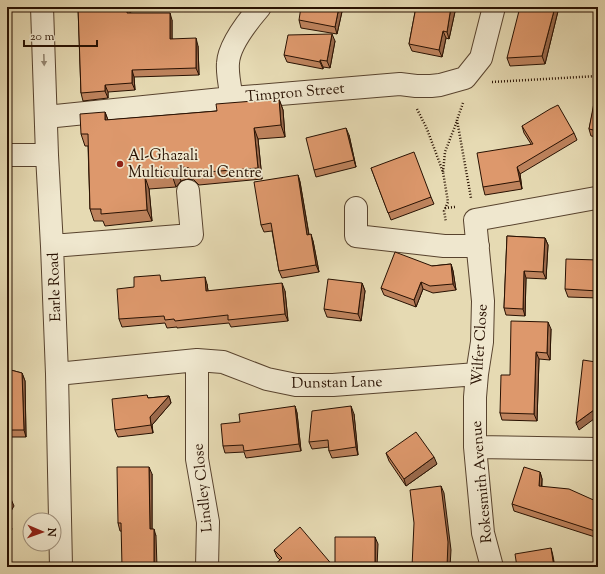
<svg xmlns="http://www.w3.org/2000/svg" width="605" height="574" font-family="'Sorts Mill Goudy',serif">
  <style>
    .lines { fill: none; stroke-linecap: round; stroke-linejoin: round }
    .minor-casing { stroke: #58432e; stroke-width: 24 }
    .path { stroke: #281102; stroke-width: 2.5; stroke-dasharray: 1 2; stroke-linecap: butt }
    .minor { stroke: #efe7ce; stroke-width: 22 }
    .wall { fill: #be835d; stroke: #281102 }
    .shaded-wall { fill: #9b6a4c; stroke: #281102 }
    .building { fill: #dd986c; stroke: #281102 }
    .oneway { fill: #958772 }
    .poi-dot { fill: #8f2418; stroke: #efe7ce; stroke-width: 1.5 }
    .labels { text-anchor: middle; stroke-width: 3.5; stroke-linejoin: round; paint-order: stroke }
    .street-label { font-size: 15px; fill: #281102; stroke: #efe7ce }
    .poi-label { font-size: 15px; fill: #281102; stroke: #efe7ce; text-anchor: start }
  </style>
  <rect width="100%" height="100%" fill="#e6dab3"/>
  <filter id="stains"><feTurbulence type="fractalNoise" baseFrequency=".005" numOctaves="4"/><feColorMatrix values="0 0 0 0 .2 0 0 0 0 .09 0 0 0 0 .02 0 0 0 .5 -.17"/></filter>
  <radialGradient id="worn" r=".72"><stop offset=".6" stop-color="#630" stop-opacity="0"/><stop offset="1" stop-color="#630" stop-opacity=".3"/></radialGradient>
  <g class="lines">
    <g class="minor-casing">
      <path id="minor" d="M42,7L47,155L52,246L57,374L61,567
        M232,98C230,87 227,74 228,63C229,45 248,21 260,7
        M46,117L232,98L400,84L416,86H431L440,85L465,78L481,58L494,7
        M7,155H47
        M356,208V236L444,246H478
        M52,246L192,235L188,191
        M197,360V459L208,522L207,567
        M57,374L197,360L223,362L267,379L296,385H333L477,374
        M475,447L598,449
        M492,567L483,533L475,447V397L477,374L482,342L483,301L475,220L596,198"/>
    </g>
    <path class="path" d="M492,82L598,76
      M463,103L457,120L471,198
      M417,109L427,129L443,172L448,202L444,211L446,222
      M443,172L445,152L457,121
      M445,208L455,207"/>
    <use href="#minor" class="minor"/>
  </g>
  <path class="wall" d="M78,7H130V13L172,20V39L198,46L199,75L134,77L135,90L108,92V98L83,101L81,93Z
    M343,7L337,34L301,28L299,20Z
    M416,7H456L449,39L446,38L442,57L412,51L409,44Z
    M559,7L545,64L510,66L507,58Z
    M335,41L330,68L323,67V69L287,62L284,55Z
    M598,87V137L591,136L589,129Z
    M279,99L283,110L285,137L258,139L262,179L199,185L194,180L187,179L181,181L176,187L149,189L152,221L105,226L103,221H94L90,209L88,146H85L81,134L105,112L108,120L217,111Z
    M522,126L574,133L577,140L520,174L522,189L485,195L483,187L531,144L524,133Z
    M349,135L356,167L316,177L314,170Z
    M371,168L431,197L434,204L391,220Z
    M298,175L300,182L309,234L313,241L319,272L282,278L279,271L272,231L264,232L261,225Z
    M507,236L545,238L548,245L546,279L526,278L525,316L506,315L504,308Z
    M598,260V298L568,297L565,289Z
    M451,264L453,271L456,290L433,293L423,289L416,307L384,295L381,288L432,266Z
    M162,281L207,284L208,291H285L288,321L231,327L229,323L177,328V327L167,328L165,323L122,327L119,319L134,287Z
    M362,283L365,291L361,321L327,317L324,309Z
    M551,329L550,360L539,359L537,421L502,420L500,413L510,375Z
    M7,369L22,373L25,381L26,437H7Z
    M147,395L148,398L169,396L171,403L152,425L153,433L118,437L115,430Z
    M295,406L297,413L301,451L246,458L244,452L225,453L223,446L240,422Z
    M354,414L358,455L332,458L329,451V447L312,449L309,442Z
    M386,453L437,464L406,486L389,461Z
    M540,472L542,479V487L598,502V538L514,511L512,504Z
    M152,474V529L156,536L120,531L118,523Z
    M274,550L334,567L280,560L277,557Z"/>
  <path class="shaded-wall" d="M127,7H130V20L127,13Z
    M339,7H343L337,34L335,27Z
    M451,7H456L449,39L447,32Z
    M555,7H559L545,64L542,56Z
    M170,13L172,20V47L170,39Z
    M443,31L446,38L442,57L439,50Z
    M332,34L335,41L330,68L327,61Z
    M196,38L198,46L199,75L196,68Z
    M320,60L323,67V69L320,62Z
    M132,70L134,77L135,90L132,83Z
    M105,85L108,92V98L105,91Z
    M279,99L283,110L285,137L281,125Z
    M105,112L109,123L105,120Z
    M254,128L258,139L262,179L258,168Z
    M346,128L349,135L356,167L354,160Z
    M517,167L520,174L522,189L520,181Z
    M176,169L181,181L176,187L172,175Z
    M298,175L300,182L310,242L307,235Z
    M145,177L149,189L152,221L147,210Z
    M311,234L313,241L319,272L316,265Z
    M545,238L548,245L546,279L543,272Z
    M451,264L453,271L456,290L453,284Z
    M524,271L526,278L525,316L523,309Z
    M205,277L207,284L209,298L206,291Z
    M421,282L423,289L416,307L414,300Z
    M282,283L285,291L288,321L285,314Z
    M362,283L365,291L361,321L358,314Z
    M548,322L551,329L550,360L547,353Z
    M536,352L539,359L537,421L534,414Z
    M22,373L25,381L26,437L24,430Z
    M169,396L171,403L152,425L153,433L151,425L150,417Z
    M295,406L297,413L301,451L299,444Z
    M351,406L354,414L358,455L356,447Z
    M598,407V416L579,430L576,423Z
    M434,457L437,464L406,486L404,479Z
    M149,467L152,474V536L150,529Z
    M540,472L542,479L541,493L539,486Z
    M441,486L444,493L451,550L450,567H447Z
    M11,499L14,506L7,518V507Z
    M9,522L12,529L7,538V526Z
    M154,529L156,536L157,567H154Z
    M375,537L378,544L377,567H375Z
    M551,548L553,556L555,567H554Z"/>
  <path class="building" d="M78,7H127V13H170V39L196,38V68L132,70V83L105,85V91L81,93Z
    M301,7H339L335,27L299,20Z
    M416,7H451L447,32L443,31L439,50L409,44Z
    M520,7H555L542,56L507,58Z
    M332,34L327,61L320,60V62L284,55L288,35Z
    M597,87H598V131L589,129Z
    M279,99L281,125L254,128L258,168L194,173L189,168L183,167L176,169L172,175L145,177L147,210L101,214V209H90L88,134H81L80,114L105,112V120L217,111L216,104Z
    M558,105L574,133L517,167L520,181L483,187L477,153L533,144L522,126L550,109Z
    M346,128L354,160L314,170L306,138Z
    M414,152L431,197L388,213L371,168Z
    M298,175L307,235L311,234L316,265L279,271L271,223L261,225L254,182Z
    M507,236L545,238L543,272L524,271L523,309L504,308Z
    M395,252L432,266L451,264L453,284L430,286L421,282L414,300L381,288Z
    M566,259L598,260V291L565,289Z
    M160,275L161,281L205,277L206,291L282,283L285,314L228,320V315L175,321L174,319L165,320L164,316L119,319L117,289L134,287V277Z
    M328,279L362,283L358,314L324,309Z
    M511,321L548,322L547,353L536,352L534,414L500,413L501,375H510Z
    M583,360L596,362L598,364V407L576,423Z
    M7,369L22,373L24,430H7Z
    M147,395L148,398L169,396L150,417L151,425L115,430L112,399Z
    M295,406L299,444L244,451L243,445L223,446L221,424L240,422L239,414Z
    M351,406L356,447L329,451L328,440L309,442L312,411Z
    M416,432L434,457L404,479L386,453Z
    M117,467H149L150,529H154V567H122L121,523H118Z
    M524,467L540,472L539,486L569,489L598,502V532L512,504Z
    M441,486L448,542L447,567H412L414,523L410,490Z
    M7,497L11,499L7,507Z
    M7,521L9,522L7,526Z
    M300,527L334,567H272L282,558L274,550Z
    M335,537H375V567H335Z
    M551,548L554,567H517L515,554Z"/>
  <defs><path id="oneway-solid" d="M-6-.8H1V-3.2L6.5 0L1 3.2V.8H-6Z"/></defs>
  <use class="oneway" href="#oneway-solid" transform="translate(44 60) rotate(88)"/>
  <circle class="poi-dot" cx="120" cy="164" r="4"/>
  <g class="labels">
    <g class="street-label">
      <text transform="translate(295 92) rotate(-5)" y="5">Timpron Street</text>
      <text transform="translate(54 287) rotate(-92)" y="5">Earle Road</text>
      <text transform="translate(479 345) rotate(-86)" y="5">Wilfer Close</text>
      <text transform="translate(337 382) rotate(-1)" y="5">Dunstan Lane</text>
      <text transform="translate(481 482) rotate(-95)" y="5">Rokesmith Avenue</text>
      <text transform="translate(202 488) rotate(-96)" y="5">Lindley Close</text>
    </g>
    <g class="poi-label">
      <text x="128" y="160">Al-Ghazali<tspan x="128" dy="17">Multicultural Centre</tspan></text>
    </g>
  </g>
  <rect width="605" height="574" fill="none" stroke="#e6dab3" stroke-width="24"/>
  <rect x="8" y="8" width="589" height="558" fill="none" stroke="#281102" stroke-width="2"/>
  <rect x="12" y="12" width="581" height="550" fill="none" stroke="#281102"/>
  <g transform="translate(42 532) rotate(92)"><circle r="19" fill="#efe7ce" stroke="#9f917c"/>
  <path d="M0-3L7 15L0 10L-7 15Z" fill="#8f2418"/>
  <text y="-6" font-size="11" font-weight="bold" text-anchor="middle" fill="#281102">N</text>
  </g>
  <path d="M24 40v6h73v-6" fill="none" stroke="#281102" stroke-width="2"/>
  <text x="30" y="40" font-size="12" fill="#281102" stroke="#efe7ce" stroke-width="3" paint-order="stroke">20 m</text>
  <rect width="100%" height="100%" filter="url(#stains)"/>
  <rect width="100%" height="100%" fill="url(#worn)"/>
</svg>
